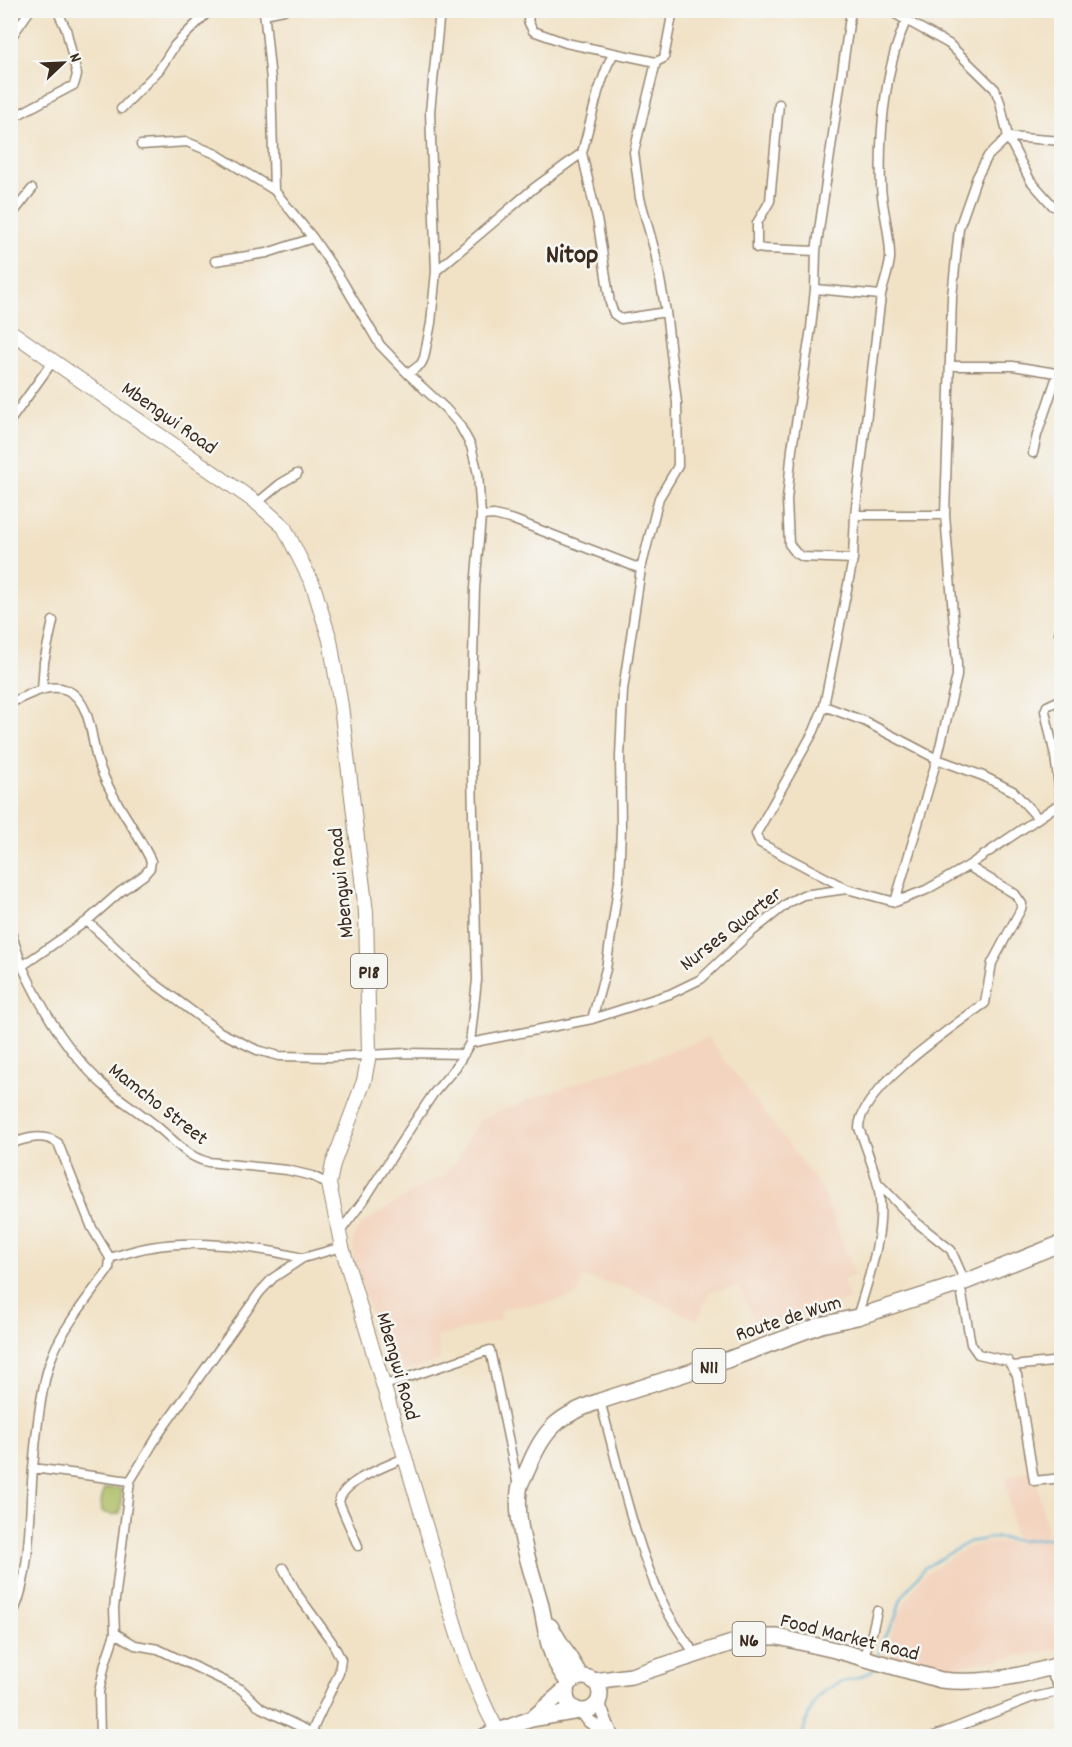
<svg xmlns="http://www.w3.org/2000/svg" width="1072" height="1747" font-family="Dekko,sans-serif">
  <style>
    .built { fill: #f3d4bf }
    .green { fill: #abbc60; stroke: #73733f; stroke-width: 1.5 }
    .lines { fill: none; stroke-linecap: round; stroke-linejoin: round }
    .stream { stroke: #58afd5; stroke-width: 2 }
    .street-casing { stroke: #968672; stroke-width: 11 }
    .secondary-casing { stroke: #968672; stroke-width: 15 }
    .primary-casing { stroke: #968672; stroke-width: 16 }
    .highway-casing { stroke: #968672; stroke-width: 18 }
    .street { stroke: #fff; stroke-width: 8 }
    .secondary { stroke: #fff; stroke-width: 12 }
    .primary { stroke: #fff; stroke-width: 14 }
    .highway { stroke: #fff; stroke-width: 15 }
    .labels { text-anchor: middle; stroke-width: 5; stroke-linejoin: round; paint-order: stroke }
    .shield { fill: #f6f6f2; stroke: #73675e; stroke-width: 1.5 }
    .shield-label { font-size: 20px; font-weight: bold; fill: #3b2a1e }
    .street-label { font-size: 21px; fill: #3b2a1e; stroke: #f6f6f2 }
    .district-label { font-size: 27px; font-weight: bold; fill: #3b2a1e; stroke: #f6f6f2 }
  </style>
  <rect width="100%" height="100%" fill="#f6f6f2"/>
  <filter id="ink" filterUnits="userSpaceOnUse"><feTurbulence type="fractalNoise" baseFrequency=".0167" numOctaves="2"/><feDisplacementMap in="SourceGraphic" scale="12" xChannelSelector="R" yChannelSelector="G"/><feConvolveMatrix kernelMatrix="1 2 1 2 8 2 1 2 1" color-interpolation-filters="sRGB"/></filter>
  <filter id="wash" filterUnits="userSpaceOnUse"><feTurbulence type="fractalNoise" baseFrequency=".008" numOctaves="4" result="noise"/><feDisplacementMap in="SourceGraphic" scale="24" xChannelSelector="R" yChannelSelector="G"/><feGaussianBlur stdDeviation="1.35" result="paint"/><feColorMatrix in="noise" values="0 0 0 0 0 0 0 0 0 0 0 0 0 0 0 0 0 1.4 0 .05"/><feComposite in="paint" operator="in"/></filter>
  <g filter="url(#wash)">
    <rect width="100%" height="100%" fill="#f1e2c6"/>
    <path class="built" d="M708,1038L822,1189L855,1275L843,1280L850,1300L758,1329L739,1286L710,1291L697,1320L628,1288L583,1277L578,1295L548,1303L503,1308L500,1320L437,1337L441,1361L389,1374L354,1261L353,1239L360,1225L425,1184L443,1177L458,1159L471,1132L481,1119L528,1100Z
      M1035,1470L1049,1544L1061,1546V1648L950,1668L882,1653L905,1603L922,1576L964,1549L981,1543L1007,1542L1016,1545L1005,1476Z"/>
    <path class="green" d="M117,1488L122,1490L120,1513L113,1515L102,1512L101,1502L104,1489Z"/>
    <g class="lines">
      <path class="stream" d="M878,1657L882,1641L895,1619L901,1599L924,1568L969,1542L995,1537L1020,1541L1062,1537
        M802,1736C808,1717 812,1695 832,1686C847,1679 862,1679 875,1668"/>
    </g>
  </g>
  <g filter="url(#ink)">
    <g class="lines">
      <g class="street-casing">
        <path id="street" d="M264,10L271,80L274,190L313,238L341,279L380,345L408,374L445,408L459,424L471,446L478,474L481,516L475,588L472,692V773L477,980L470,1043L456,1067L433,1094L411,1127L364,1200L339,1233
          M530,10L528,21L533,31L566,43L656,62L664,58L673,10
          M851,10L816,251L815,289L811,328L792,449L787,500L789,544L796,553L803,557L853,559
          M888,10L949,44L995,89L1000,102L1008,137L1030,180L1053,206
          M1053,10L1056,12
          M264,14L284,10
          M10,39L30,10
          M614,53L608,64L598,92L582,153L598,224L610,303L614,314L621,319L666,312
          M779,104L770,201L757,223V248L765,249L816,251
          M121,109L159,70L175,45L210,10
          M10,119L74,85L77,75L66,29L57,10
          M141,145L187,142L216,154L274,190
          M10,217L32,189
          M215,261L267,253L313,238
          M436,271L534,188L582,153
          M815,289L881,295
          M950,366H1013L1062,374
          M408,374L421,364L424,358L431,323L436,271L430,112L440,10
          M10,421L53,361
          M1033,453L1037,435L1058,373
          M257,503L280,484L297,474
          M855,515H945
          M481,516L494,515L514,520L641,569
          M1062,627L1059,633L1062,637
          M42,690L44,662L53,621
          M10,703C27,696 49,682 67,690C91,701 91,738 97,759C109,797 135,826 151,861L150,868L144,875L120,892L87,921L22,966L10,929
          M824,706L864,721L937,759L983,776L1013,791L1038,818
          M1061,802L1055,756L1045,711L1047,706L1062,699
          M847,889L760,843L756,834L814,731L824,706L853,559L855,515L881,295C884,283 889,270 890,259C891,237 882,208 881,186C879,133 885,56 912,10
          M895,902L937,759L957,676V663L945,515L952,297L959,228L977,177L988,156L1008,137L1062,141
          M87,921L150,980L220,1032L257,1050L279,1056L329,1057L407,1053L464,1054
          M22,966C45,1015 70,1057 112,1093C128,1105 145,1116 160,1129C176,1142 187,1157 208,1162L287,1170L312,1176L329,1184
          M592,1019L606,969L619,881L621,828L620,756L623,690L641,569L659,498L678,466L677,403L666,312L655,252L640,198L634,152L656,62
          M470,1043L592,1019L670,994L701,979L748,935L789,902L803,895L847,889L895,902L926,890L968,866L1062,802
          M10,1144C26,1138 43,1133 58,1143L92,1228L110,1258
          M877,1182L916,1222L951,1250L965,1282
          M960,1284L971,1344L978,1354L1008,1361L1017,1375L1034,1481L1062,1478
          M857,1317C870,1274 888,1225 877,1181C872,1163 865,1145 859,1128C859,1089 954,1026 985,1003L992,963L1021,909L1022,904L1015,894L968,866
          M1012,1366L1062,1361
          M382,1386L490,1350L518,1486
          M600,1401C619,1468 633,1539 663,1603C671,1621 684,1638 695,1654
          M33,1468C36,1436 41,1382 53,1354C64,1326 91,1294 109,1269L110,1258C123,1254 137,1249 151,1247C197,1239 258,1247 303,1258
          M358,1546L339,1502C342,1481 387,1466 404,1458
          M283,1568L298,1595L332,1642L341,1659L339,1673L311,1733
          M10,1619C32,1581 29,1511 33,1468L130,1481
          M115,1633L135,1645L158,1649L241,1689L261,1708L319,1736
          M863,1658L872,1633L877,1611
          M1048,1668L1062,1693
          M100,1736L99,1692L105,1664L115,1633L114,1608L130,1481L160,1432L260,1292L273,1278L303,1258L342,1247
          M934,1736L1031,1698L1061,1691"/>
      </g>
      <g class="secondary-casing">
        <path id="secondary" d="M598,1702L612,1736
          M582,1711L589,1721L611,1736"/>
      </g>
      <g class="primary-casing">
        <path id="primary" d="M10,331L257,503L284,527L313,585L330,640L341,706L366,912L369,1054L364,1081L333,1164L329,1184L342,1247C371,1345 400,1443 430,1541C450,1607 464,1669 497,1730"/>
      </g>
      <g class="highway-casing">
        <path id="highway" d="M550,1626L581,1677
          M566 1694a17 17 0 1 1 34 0a17 17 0 1 1-34 0Z
          M594,1681L631,1676L735,1642L756,1637H778L835,1650L941,1680C981,1685 1023,1676 1062,1664
          M569,1684C565,1678 560,1671 557,1665C546,1645 545,1619 539,1598C530,1566 515,1525 519,1491C519,1483 526,1474 529,1466C545,1427 560,1415 600,1401L727,1360L821,1325L857,1317L960,1284L1062,1243
          M534,1717L568,1687
          M485,1736L531,1719L579,1711"/>
      </g>
      <use href="#street" class="street"/>
      <use href="#secondary" class="secondary"/>
      <use href="#primary" class="primary"/>
      <use href="#highway" class="highway"/>
    </g>
  </g>
  <g class="labels">
    <g class="shield">
      <rect x="351" y="954" width="36" height="34" rx="4.5"/>
      <rect x="692.5" y="1349" width="33" height="34" rx="4.5"/>
      <rect x="732.5" y="1622" width="33" height="34" rx="4.5"/>
    </g>
    <g class="shield-label">
      <text x="369" y="978">P18</text>
      <text x="709" y="1373">N11</text>
      <text x="749" y="1646">N6</text>
    </g>
    <g class="street-label">
      <text transform="translate(170 417) rotate(35)" y="7">Mbengwi Road</text>
      <text transform="translate(340 883) rotate(-96)" y="7">Mbengwi Road</text>
      <text transform="translate(730 928) rotate(-38)" y="7">Nurses Quarter</text>
      <text transform="translate(159 1103) rotate(38)" y="7">Mamcho Street</text>
      <text transform="translate(788 1317) rotate(-18)" y="7">Route de Wum</text>
      <text transform="translate(399 1366) rotate(74)" y="7">Mbengwi Road</text>
      <text transform="translate(850 1636) rotate(14)" y="7">Food Market Road</text>
    </g>
    <g class="district-label">
      <text x="572" y="262">Nitop</text>
    </g>
  </g>
  <rect width="1072" height="1747" fill="none" stroke="#f6f6f2" stroke-width="36"/>
  <g transform="translate(63 63) rotate(67)" stroke="#f6f6f2" stroke-width="4.5" paint-order="stroke">
  <path d="M0-4.5L10 22L0 15L-10 22Z" fill="#3b2a1e"/>
  <text y="-9" font-size="16" font-weight="bold" text-anchor="middle" fill="#3b2a1e">N</text>
  </g>
</svg>
